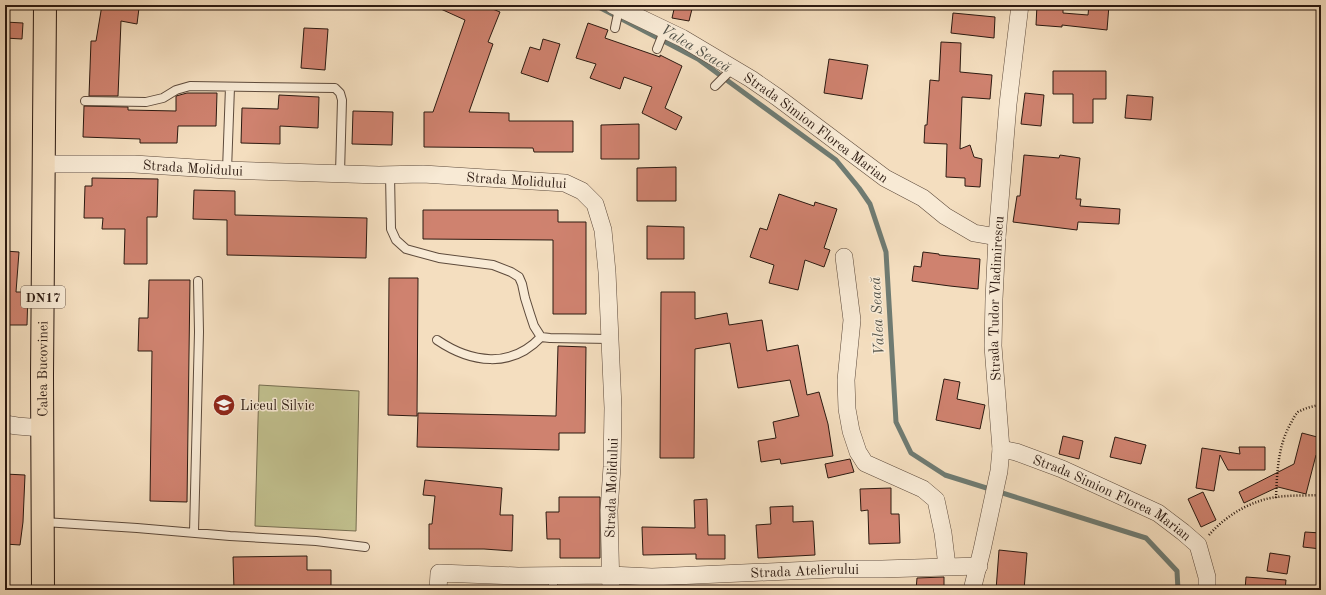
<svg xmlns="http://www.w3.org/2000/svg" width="1326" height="595" font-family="'Old Standard TT',serif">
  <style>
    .green { fill: #c1c08e; stroke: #766d50 }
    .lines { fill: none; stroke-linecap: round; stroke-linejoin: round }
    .stream { stroke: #6f7b72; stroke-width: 5 }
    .building { fill: #cf826f; stroke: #2c1a11 }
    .service-casing { stroke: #5e4b3c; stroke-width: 10 }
    .minor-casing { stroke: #5e4b3c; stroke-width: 18 }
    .trunk-casing { stroke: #2c1a11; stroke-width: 24 }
    .path { stroke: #2c1a11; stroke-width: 2.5; stroke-dasharray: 1 2; stroke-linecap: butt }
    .service { stroke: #f8ead5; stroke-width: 8 }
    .minor { stroke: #f8ead5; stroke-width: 17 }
    .trunk { stroke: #f4debf; stroke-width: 22 }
    .labels { text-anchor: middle; stroke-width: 3; stroke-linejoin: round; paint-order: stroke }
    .shield { fill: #f8ead5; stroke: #69584c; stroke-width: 1 }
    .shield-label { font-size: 13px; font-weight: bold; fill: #2c1a11 }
    .street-label { font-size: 14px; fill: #2c1a11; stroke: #f8ead5 }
    .poi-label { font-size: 14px; fill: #2c1a11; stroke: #f8ead5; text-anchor: start }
    .water-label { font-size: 15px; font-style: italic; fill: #53534a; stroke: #f8ead5 }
  </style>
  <rect width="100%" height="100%" fill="#f4debf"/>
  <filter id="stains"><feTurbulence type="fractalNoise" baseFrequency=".005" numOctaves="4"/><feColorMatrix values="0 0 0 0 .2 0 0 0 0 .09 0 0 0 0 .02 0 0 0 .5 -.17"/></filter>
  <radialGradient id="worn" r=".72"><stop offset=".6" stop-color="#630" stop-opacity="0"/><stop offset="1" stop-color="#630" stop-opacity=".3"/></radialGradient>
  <path class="green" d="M259,385L359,391L356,531L255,526Z"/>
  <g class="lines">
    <path class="stream" d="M595,5L698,59L836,160L859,188L870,204L886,252L896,422L911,453L945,475L1146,538L1177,571L1178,590"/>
  </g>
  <path class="building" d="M102,5H118L139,8L137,24L121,21L118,96H89L91,41H96Z
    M432,5H483L500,12L488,42L493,44L469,112L509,113V121H573V152H534L533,148L424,147V112H433L465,20Z
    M675,5H693L689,21L672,18Z
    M1037,5H1063V13L1088,15L1089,5H1109L1107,30L1062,25V27L1036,25Z
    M953,13L995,17L994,38L951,33Z
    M5,22L23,23L22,39L5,38Z
    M588,23L608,30L605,38L660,57V55L682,66L665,108L682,117L676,130L642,113L652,87L624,77L620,89L590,78L596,64L576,58Z
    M304,28L328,29L325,70L301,68Z
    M543,39L560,44L548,82L521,73L530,47L540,50Z
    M941,42L961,43L960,72L992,75L990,99L962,97L960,149L970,145L974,157L982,159L980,187L965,186V178L946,177L947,144L924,143L925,125H927L930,80L939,81Z
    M829,59L868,65L862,99L824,93Z
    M1053,71H1106V99H1093V123H1073V94H1053Z
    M187,93H217L216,126H178L177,143H140V139L83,137L84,106L128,107V110L176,111V96Z
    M1025,93L1044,95L1041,126L1021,124Z
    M279,95L319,97L318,128L280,126V144L241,143L242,108L278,109Z
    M1127,95L1153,97L1151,120L1125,118Z
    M353,111L393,112L392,145L352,144Z
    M639,124V159H601V125Z
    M1024,155L1059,158L1060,155L1080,158L1076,199H1081L1080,206L1120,209L1119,224L1078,222L1077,230L1013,222L1017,196H1020Z
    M676,167V201H637V168Z
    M92,178L158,179L157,217H147V264H124L125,229H102L103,218H84L85,186H92Z
    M194,190L235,191V215L367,218L366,258L227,255V220L193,219Z
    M779,194L814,206L815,202L837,209L824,248L830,250L824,267L805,260L798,290L769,283L774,265L750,257L760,228L767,230Z
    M423,210H558V222H586V314H553V240L423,239Z
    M647,226L684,227V259H647Z
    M5,251L19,252L16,292H28L27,325H5Z
    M923,252L939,254V255L980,259L978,289L950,286L912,281L914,266L921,267Z
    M389,278H418L417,416L388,415Z
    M149,280H190L187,502L150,501L152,351H138L139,318H148Z
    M661,292H695V319L727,313L729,325L762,320L767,351L798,345L807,395L819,392L828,424L833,456L781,464L780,459L761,462L758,441L776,438L773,422L799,416L790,380L738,388L730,343L695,349L694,458H660Z
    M558,346L586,347L585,433H559V450L417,447L418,413L556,416Z
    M944,379L960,382L957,399L985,405L980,429L936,420Z
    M1302,433L1321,438V457L1316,455L1306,494L1278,487L1244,503L1239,492L1294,464Z
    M1063,436L1083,441L1079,459L1059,454Z
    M1115,437L1146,445L1141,464L1110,457Z
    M1239,447H1265V470H1228L1220,455L1214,491L1196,488L1202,448L1240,454Z
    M850,459L854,472L828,478L825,464Z
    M5,474L25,475L23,522L20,545L5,544Z
    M425,480L502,488L500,515H513L512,551L484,549H429V524H432L435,496L423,495Z
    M891,488V514H899L900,543L869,544L868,510L861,511L860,489Z
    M1203,492L1216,520L1201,527L1188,499Z
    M559,497H600V558H560V539H547L546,512H559Z
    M707,499L708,535H725V559H696V554L643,555L642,527L695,528L694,500Z
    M793,506V522L813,521L815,555L758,558L756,525L771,524L770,507Z
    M1305,532L1321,533V549L1303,547Z
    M999,550L1027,553L1024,590H996Z
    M1270,553L1290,556L1287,574L1267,571Z
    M307,556V570H331V590H234L233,557Z
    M944,577V590H916L917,578Z
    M1246,577L1286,580L1285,590H1245Z"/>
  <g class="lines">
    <g class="service-casing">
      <path id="service" d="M615,28L619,9
        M657,49L665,29
        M715,86L733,68
        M85,101L146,102L163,98L176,90L190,86L335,88L340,93L342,100L340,173
        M227,170L230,87
        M390,174L391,229L396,240L406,249L439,258L493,265L511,272L519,277L522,284L525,298L530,314L534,326L541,337L550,338L610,339
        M437,340C471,363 511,369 541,337
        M44,522L137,528L230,536L316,541L365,547
        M194,532L199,332L198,281
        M553,576V590"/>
    </g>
    <g class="minor-casing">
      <g id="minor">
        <path id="s1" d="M613,5L682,38L751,79L777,97L885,178L923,198L945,216L974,233L997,237"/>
        <path id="s2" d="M43,164H134L227,170L379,175L423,174L565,183L582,191L595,204L603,230L607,272L613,408L612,467L609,510L611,590"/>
        <path d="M844,257L852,320L846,380L847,409L851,431L858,452L865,463L923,489L936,500L943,533L947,566"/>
        <path d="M5,424L17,426L42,428"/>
        <path id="s3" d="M1001,449L1016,452L1062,469L1158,513L1183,532L1198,545L1207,577V590"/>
        <path id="s4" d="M438,590L439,573L518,576L610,575L652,577L834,569H882L979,566"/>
        <path id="s5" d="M972,590L982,550L999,471L1001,449L993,346L994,299L997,237L1008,104L1020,5"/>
      </g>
    </g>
    <g class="trunk-casing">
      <g id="trunk">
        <path id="s6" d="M43,590L42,376L45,5"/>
      </g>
    </g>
    <path class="path" d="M1276,498C1277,472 1278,445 1291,423C1293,419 1295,415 1298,412C1305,408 1313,406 1321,405
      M1209,535C1221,521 1239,508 1257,502C1276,494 1301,496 1321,495"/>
    <use href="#service" class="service"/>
    <use href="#minor" class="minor"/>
    <use href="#trunk" class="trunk"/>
  </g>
  <defs>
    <g id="university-disc" transform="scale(1.15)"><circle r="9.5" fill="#8f2418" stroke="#f8ead5"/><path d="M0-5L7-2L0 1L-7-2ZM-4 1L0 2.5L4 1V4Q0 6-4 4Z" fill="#fff"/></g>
  </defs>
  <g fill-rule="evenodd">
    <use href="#university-disc" x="224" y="405"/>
  </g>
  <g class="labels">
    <rect class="shield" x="21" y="286" width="44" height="22" rx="3"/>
    <g class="shield-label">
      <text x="43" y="302">DN17</text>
    </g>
    <g class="street-label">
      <text dy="5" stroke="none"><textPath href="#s1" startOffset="238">Strada Simion Florea Marian</textPath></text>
      <text dy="5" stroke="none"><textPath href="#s2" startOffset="150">Strada Molidului</textPath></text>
      <text dy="5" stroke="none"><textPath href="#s2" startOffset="474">Strada Molidului</textPath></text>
      <text dy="5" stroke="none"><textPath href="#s5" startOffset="295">Strada Tudor Vladimirescu</textPath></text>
      <text dy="5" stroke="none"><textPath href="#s6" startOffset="221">Calea Bucovinei</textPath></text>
      <text transform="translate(611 488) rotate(-88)" y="5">Strada Molidului</text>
      <text dy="5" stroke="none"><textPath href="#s3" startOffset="122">Strada Simion Florea Marian</textPath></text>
      <text dy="5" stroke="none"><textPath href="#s4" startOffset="383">Strada Atelierului</textPath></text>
    </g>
    <g class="poi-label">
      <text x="240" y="410">Liceul Silvic</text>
    </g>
    <g class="water-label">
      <text transform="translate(696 48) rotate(31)" y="5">Valea Seacă</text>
      <text transform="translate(877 316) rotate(-93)" y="5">Valea Seacă</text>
    </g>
  </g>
  <rect width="1326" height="595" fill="none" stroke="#f4debf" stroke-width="20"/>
  <rect x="6" y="6" width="1314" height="583" fill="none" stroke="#2c1a11" stroke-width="2"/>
  <rect x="10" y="10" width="1306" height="575" fill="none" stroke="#2c1a11"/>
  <rect width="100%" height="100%" filter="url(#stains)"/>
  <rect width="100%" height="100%" fill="url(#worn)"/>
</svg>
